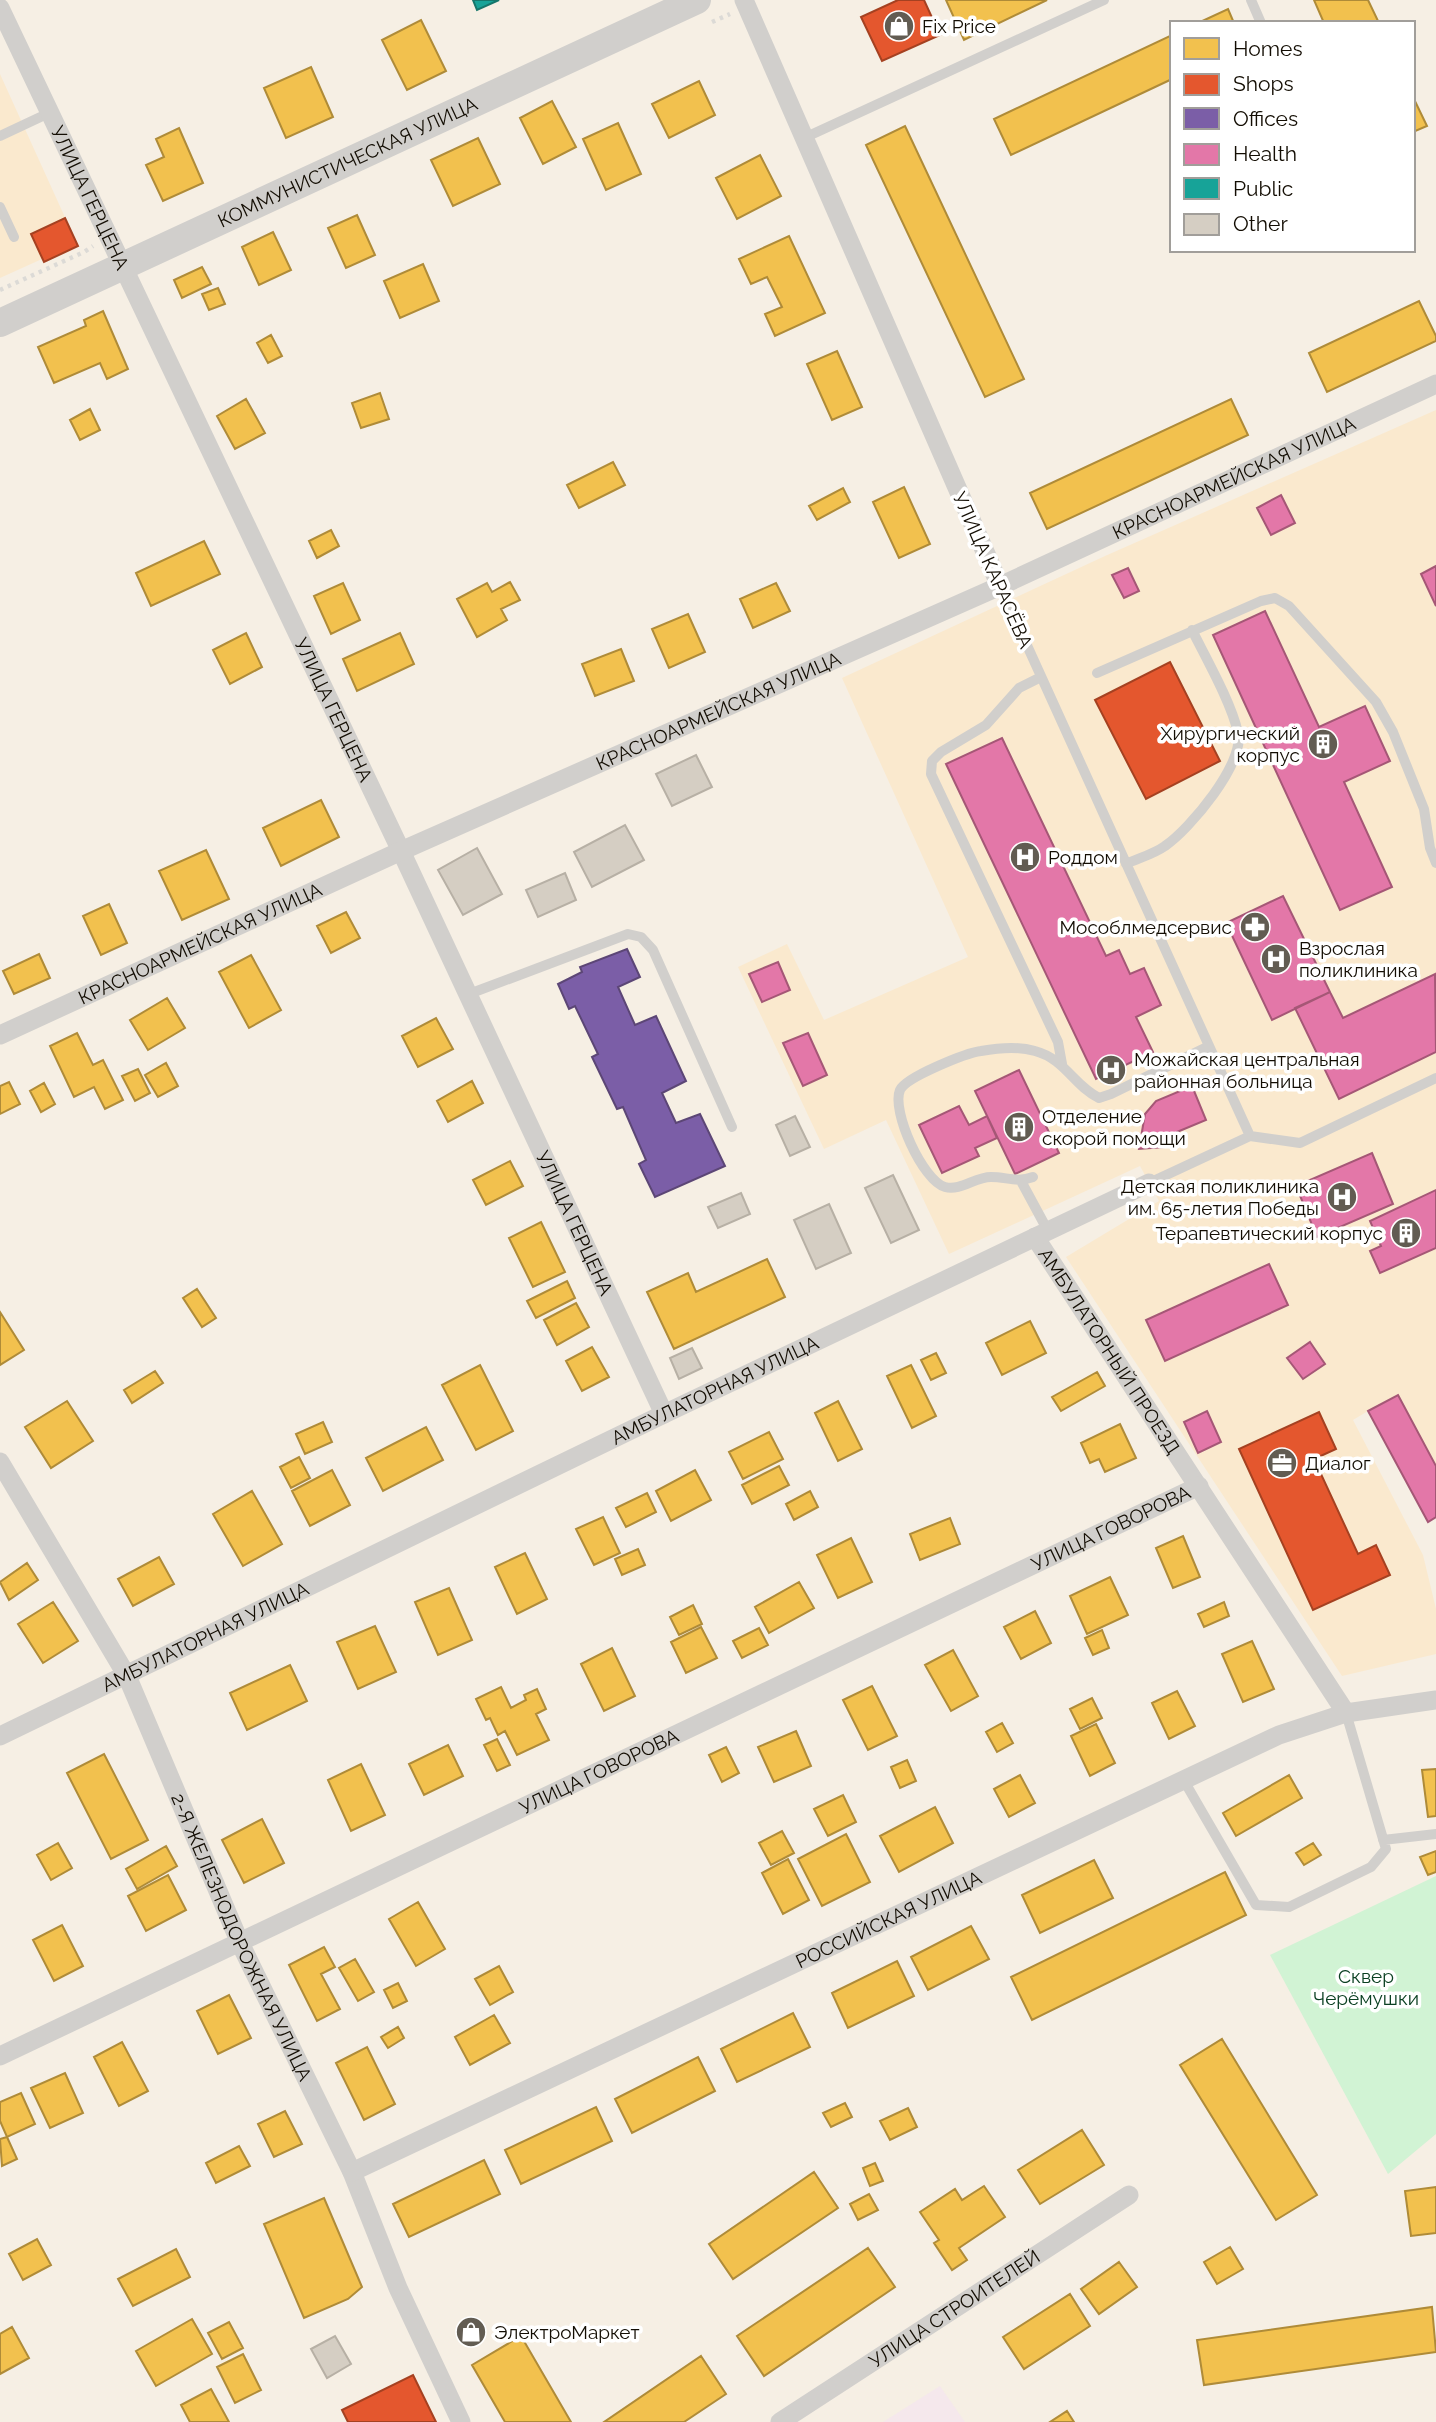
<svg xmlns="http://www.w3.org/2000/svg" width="1436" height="2422" font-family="Raleway,sans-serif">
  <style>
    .built { fill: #fae9ce }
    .industrial { fill: #f5e8ec }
    .green { fill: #d1f3d4 }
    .homes { fill: #f2c14e; stroke: #af8b38; stroke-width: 2 }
    .shops { fill: #e4572e; stroke: #a54121; stroke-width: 2 }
    .offices { fill: #7b5ea7; stroke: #5c4676; stroke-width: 2 }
    .health { fill: #e377a8; stroke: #a55776; stroke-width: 2 }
    .public { fill: #17a398; stroke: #16766b; stroke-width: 2 }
    .building { fill: #d5cec3; stroke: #b7b0a5; stroke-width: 2 }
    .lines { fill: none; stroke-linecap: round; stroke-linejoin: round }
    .path { stroke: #dcdad6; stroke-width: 4.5; stroke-dasharray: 3.5 5; stroke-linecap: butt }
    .service { stroke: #d1cfcc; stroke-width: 10 }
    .minor { stroke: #d1cfcc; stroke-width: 19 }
    .secondary { stroke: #d1cfcc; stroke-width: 28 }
    .labels { text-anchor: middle; stroke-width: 7; stroke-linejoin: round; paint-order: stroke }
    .poi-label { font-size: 19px; fill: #130d03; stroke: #fff; text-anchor: start }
    .street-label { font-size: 19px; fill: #130d03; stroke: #fff }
    .park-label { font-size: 19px; fill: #0b4022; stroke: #fff }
  </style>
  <rect width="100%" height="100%" fill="#f6efe4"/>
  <path class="built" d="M0,74L78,246L44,262L42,259L0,278Z
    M1436,410V1518L1428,1522L1368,1411L1353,1420L1423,1555L1436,1609V1654L1342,1676L1066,1257L1159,1201L1140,1166L949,1254L886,1120L824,1149L738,967L787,944L824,1020L968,957L842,678L1105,556Z"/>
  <path class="industrial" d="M940,2386L965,2422H883Z"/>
  <path class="green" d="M1436,1876V2134L1388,2174L1270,1955Z"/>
  <path class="homes" d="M946,0H1047L964,40Z
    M1314,0H1368L1379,23H1324Z
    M1228,9L1234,23H1198Z
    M421,20L446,71L407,90L382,40Z
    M1172,35V79L1011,155L994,119Z
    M311,67L333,117L286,138L264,88Z
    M699,81L715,115L669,138L652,104Z
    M1413,97L1427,126L1413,132Z
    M552,101L576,147L543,164L520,118Z
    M618,123L641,174L606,190L583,139Z
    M905,126L1024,379L985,397L866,145Z
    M179,128L203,183L163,201L146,165L164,157L156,139Z
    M478,138L500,184L453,206L431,160Z
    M760,155L781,196L737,219L716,178Z
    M357,215L375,255L346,268L328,228Z
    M273,232L291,270L259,285L242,247Z
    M789,236L825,313L775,336L765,314L782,307L767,277L751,284L739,259Z
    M423,264L439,301L400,318L384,281Z
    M202,267L211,284L182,298L174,280Z
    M218,288L225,304L209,310L202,294Z
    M1419,301L1436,336V341L1327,392L1309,353Z
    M103,311L128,369L107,379L100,363L54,383L38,347L86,326L84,320Z
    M271,335L282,356L268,363L257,343Z
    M837,351L862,407L832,420L807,364Z
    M380,393L389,419L361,428L352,403Z
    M246,399L265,433L235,449L217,416Z
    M1231,399L1248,435L1047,529L1030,493Z
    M90,409L100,430L80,440L70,420Z
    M613,462L625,485L579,508L567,485Z
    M904,487L930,544L899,558L873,502Z
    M843,488L850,502L817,520L809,506Z
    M331,530L339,546L317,558L309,541Z
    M204,541L220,574L151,606L136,573Z
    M510,582L520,600L501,609L507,620L477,637L457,599L487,583L492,592Z
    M343,583L360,620L331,634L314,596Z
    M776,583L790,611L753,628L740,599Z
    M688,614L705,652L669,668L652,629Z
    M246,633L262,667L230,684L213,650Z
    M400,633L414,664L357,691L343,659Z
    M621,649L634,681L595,696L582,664Z
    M321,800L339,837L281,866L263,828Z
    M206,850L229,899L182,920L159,871Z
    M109,904L127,943L101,955L83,916Z
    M346,912L360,938L331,953L317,926Z
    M39,954L50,978L14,994L3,971Z
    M251,955L281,1010L249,1028L219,972Z
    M167,998L185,1028L148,1050L130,1020Z
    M436,1018L453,1049L418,1067L402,1036Z
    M77,1033L93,1065L103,1060L123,1100L105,1109L94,1087L74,1097L50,1046Z
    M166,1063L178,1086L158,1097L145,1075Z
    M138,1069L150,1093L135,1101L122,1076Z
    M472,1081L483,1103L448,1122L437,1101Z
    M9,1082L20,1104L0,1114V1086Z
    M44,1083L55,1104L41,1112L30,1091Z
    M510,1161L523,1186L486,1205L473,1180Z
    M541,1222L565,1272L533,1287L509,1238Z
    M767,1259L785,1297L674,1349L647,1292L688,1273L696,1292Z
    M567,1281L575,1298L536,1318L527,1301Z
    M197,1289L216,1318L202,1327L183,1298Z
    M576,1303L589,1327L557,1345L544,1320Z
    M0,1312L24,1350L0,1365Z
    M1030,1321L1046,1353L1002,1375L986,1343Z
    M592,1347L609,1377L582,1391L566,1361Z
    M936,1353L946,1373L931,1380L921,1360Z
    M480,1365L513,1431L476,1450L442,1385Z
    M911,1365L936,1416L912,1428L887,1376Z
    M155,1371L163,1383L132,1403L124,1390Z
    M1097,1372L1105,1386L1061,1411L1052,1397Z
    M67,1401L93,1441L51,1468L25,1427Z
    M838,1401L862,1449L838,1461L815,1413Z
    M323,1422L332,1442L305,1454L296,1434Z
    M1120,1424L1136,1458L1105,1472L1099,1459L1090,1463L1081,1443Z
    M426,1427L443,1460L383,1491L366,1458Z
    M769,1432L783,1459L743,1479L729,1452Z
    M299,1457L310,1478L291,1488L280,1467Z
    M779,1466L789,1485L752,1504L742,1485Z
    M332,1470L350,1505L310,1526L292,1491Z
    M695,1470L711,1500L671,1521L656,1491Z
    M252,1491L282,1544L243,1566L213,1514Z
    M810,1491L818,1507L794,1520L786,1504Z
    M647,1493L656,1512L626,1527L616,1508Z
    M603,1517L620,1553L594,1565L576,1529Z
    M950,1518L960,1544L920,1560L910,1534Z
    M1183,1536L1200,1577L1173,1588L1156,1548Z
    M851,1538L872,1582L838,1598L817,1555Z
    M638,1549L645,1565L622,1575L615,1559Z
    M525,1553L547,1599L517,1614L495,1567Z
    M159,1557L174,1584L133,1606L118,1579Z
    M27,1563L38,1580L9,1600L0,1582Z
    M1110,1577L1128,1615L1087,1634L1070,1596Z
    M799,1582L814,1608L769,1633L755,1607Z
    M449,1588L472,1640L438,1655L415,1602Z
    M53,1602L78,1641L43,1663L18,1624Z
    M1224,1602L1229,1616L1204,1627L1198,1614Z
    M693,1605L702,1624L679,1635L670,1617Z
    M1035,1611L1051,1643L1021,1659L1004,1627Z
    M375,1626L396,1672L358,1689L337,1642Z
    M701,1627L717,1658L686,1673L671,1642Z
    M759,1628L768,1645L742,1658L733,1641Z
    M1102,1630L1109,1648L1093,1655L1085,1638Z
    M1252,1641L1274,1689L1243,1702L1222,1654Z
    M612,1648L635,1696L604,1711L581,1664Z
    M953,1650L978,1696L951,1711L925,1665Z
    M290,1665L307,1701L247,1730L230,1693Z
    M872,1686L897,1736L868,1750L843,1700Z
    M501,1687L511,1708L526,1700L524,1695L537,1689L546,1709L536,1714L549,1740L517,1755L505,1731L498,1735L490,1718L486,1720L476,1699Z
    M1177,1691L1195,1726L1169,1739L1152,1703Z
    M1092,1698L1102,1718L1080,1729L1070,1709Z
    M1002,1723L1013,1743L997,1752L986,1732Z
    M1096,1724L1115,1763L1090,1776L1071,1736Z
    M796,1731L811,1766L774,1782L758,1747Z
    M497,1739L510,1765L497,1771L484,1745Z
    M448,1745L463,1776L424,1795L409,1764Z
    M726,1747L739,1773L722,1782L709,1755Z
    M104,1754L148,1840L111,1859L67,1773Z
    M907,1760L916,1781L900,1788L891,1767Z
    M361,1764L385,1815L351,1831L328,1780Z
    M1436,1769V1816L1428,1817L1422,1770Z
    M1020,1775L1035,1803L1009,1817L994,1789Z
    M1289,1775L1302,1798L1236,1836L1223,1813Z
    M843,1795L856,1822L828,1836L814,1809Z
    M935,1807L953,1843L899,1872L880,1836Z
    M262,1819L284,1863L244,1883L222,1840Z
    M782,1831L794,1853L771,1865L759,1843Z
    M846,1834L870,1882L822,1906L798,1859Z
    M58,1843L72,1868L51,1880L37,1855Z
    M1313,1843L1321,1855L1304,1865L1296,1853Z
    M166,1846L177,1866L137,1889L126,1869Z
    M1436,1851V1872L1428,1875L1420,1857Z
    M788,1859L809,1900L783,1914L762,1873Z
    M1094,1860L1113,1898L1040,1933L1022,1895Z
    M1225,1872L1246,1915L1032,2020L1011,1977Z
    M168,1875L186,1910L146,1931L128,1896Z
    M418,1902L445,1949L416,1966L389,1919Z
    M62,1925L83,1966L54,1981L33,1940Z
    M971,1926L989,1959L928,1990L911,1957Z
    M324,1947L335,1967L321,1974L340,2009L317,2021L289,1965Z
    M355,1959L374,1992L358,2001L339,1968Z
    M897,1961L914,1996L848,2028L832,1993Z
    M499,1966L513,1992L490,2005L475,1979Z
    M398,1983L407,2001L393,2008L384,1990Z
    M229,1995L251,2038L218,2054L197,2011Z
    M793,2013L810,2047L737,2082L721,2049Z
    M494,2015L510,2043L470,2065L455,2037Z
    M398,2027L404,2038L388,2048L381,2037Z
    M1222,2039L1317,2195L1276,2220L1180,2065Z
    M122,2042L148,2091L119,2106L94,2057Z
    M367,2047L395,2104L364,2120L336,2063Z
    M698,2057L715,2091L632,2133L615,2099Z
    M65,2073L83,2113L50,2128L31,2088Z
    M21,2093L35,2124L7,2137L0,2121V2102Z
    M845,2103L852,2117L831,2127L823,2113Z
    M596,2107L612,2141L521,2184L505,2150Z
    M908,2108L917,2127L890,2140L880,2121Z
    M285,2111L302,2144L274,2157L258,2124Z
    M1082,2130L1104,2165L1040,2204L1018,2170Z
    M7,2137L17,2159L2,2166L0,2139Z
    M239,2146L250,2166L216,2183L206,2163Z
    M484,2160L500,2194L409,2237L393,2204Z
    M875,2163L883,2181L870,2186L863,2168Z
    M814,2172L838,2208L733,2279L709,2244Z
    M984,2186L1005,2217L959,2248L967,2260L952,2270L934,2243L939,2240L920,2212L955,2189L962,2200Z
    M1436,2187V2233L1411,2236L1405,2191Z
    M869,2194L878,2210L858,2220L850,2204Z
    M324,2198L362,2287L348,2299L304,2318L264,2224Z
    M37,2239L51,2265L23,2280L9,2254Z
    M1230,2247L1243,2269L1217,2284L1204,2262Z
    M868,2248L895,2287L764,2376L737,2336Z
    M176,2249L190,2277L133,2306L118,2279Z
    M1119,2262L1137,2287L1099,2314L1081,2289Z
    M1070,2294L1090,2326L1024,2369L1003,2337Z
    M1432,2307L1436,2352L1204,2385L1197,2340Z
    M192,2319L212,2354L156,2386L136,2351Z
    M229,2322L243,2348L222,2359L208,2333Z
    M12,2327L29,2358L0,2374V2334Z
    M521,2336L571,2422H505L472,2365Z
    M243,2354L261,2390L235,2403L217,2367Z
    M701,2356L726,2394L684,2422H604Z
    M211,2389L229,2422H190L181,2405Z
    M1067,2411L1074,2422H1050Z"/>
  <path class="shops" d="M898,0H924L940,35L882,61L861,17Z
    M65,218L78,246L44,262L31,234Z
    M1170,662L1220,761L1146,799L1095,700Z
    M1319,1412L1336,1449L1314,1459L1358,1554L1376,1545L1390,1575L1313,1610L1239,1449Z
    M413,2375L436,2422H348L342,2410Z"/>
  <path class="offices" d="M627,949L640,977L618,987L635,1025L656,1016L686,1081L662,1093L676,1123L700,1114L725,1166L655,1197L639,1164L646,1160L623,1107L617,1109L592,1057L598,1054L575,1006L569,1009L558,984L582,972L580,967Z"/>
  <path class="health" d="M1281,495L1295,523L1271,535L1257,508Z
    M1436,566V606L1421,574Z
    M1128,568L1139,591L1124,598L1112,575Z
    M1265,611L1319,727L1365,706L1390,761L1344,782L1392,887L1340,910L1213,635Z
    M1002,738L1106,956L1119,950L1130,974L1144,968L1161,1005L1136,1017L1153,1052L1096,1079L946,764Z
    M1283,896L1330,992L1272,1020L1226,923Z
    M778,962L790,990L762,1002L749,974Z
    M1435,974L1436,1052L1339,1099L1295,1008L1330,992L1343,1018Z
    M808,1033L827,1075L803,1086L783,1043Z
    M1019,1070L1059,1153L1015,1174L975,1091Z
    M1192,1086L1206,1120L1177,1132L1178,1146L1139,1149L1145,1114L1156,1101Z
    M959,1106L969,1125L987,1116L997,1138L975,1148L979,1156L942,1173L919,1125Z
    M1372,1153L1393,1204L1317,1237L1296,1186Z
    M1436,1190V1248L1380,1273L1370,1251L1381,1246L1370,1221Z
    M1269,1264L1288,1305L1165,1361L1146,1320Z
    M1310,1342L1325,1364L1303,1379L1287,1358Z
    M1398,1395L1436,1466V1517L1428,1522L1368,1411Z
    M1207,1411L1221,1442L1198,1453L1184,1422Z"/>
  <path class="public" d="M473,0H499L477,10Z"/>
  <path class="building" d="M696,755L712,787L672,806L656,774Z
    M625,825L644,860L592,887L574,852Z
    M477,848L502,894L463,915L438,870Z
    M565,873L576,900L538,917L526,890Z
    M795,1116L810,1147L790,1156L776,1125Z
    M893,1175L919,1230L891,1243L865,1188Z
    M741,1193L750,1214L718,1228L708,1207Z
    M829,1204L851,1253L816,1269L794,1220Z
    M692,1348L702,1368L679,1379L670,1358Z
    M335,2336L351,2364L327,2378L311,2349Z"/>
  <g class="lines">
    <path class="path" d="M712,22L730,14
      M0,290L84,252L93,246"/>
    <path class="service" d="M1251,0L1261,23
      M0,136L49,113
      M804,138L1104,0
      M0,207L14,237
      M1000,586L1250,1136
      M1097,673L1261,601L1275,598L1289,606L1376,702L1393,732L1424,809L1430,848L1436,863
      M1041,677L1019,688L986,725L941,752L932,761L931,774L1058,1042L1062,1064
      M1126,864C1139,858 1154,854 1165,846C1190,829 1245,763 1238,733C1232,704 1206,658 1192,630
      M469,994L628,934L641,937L653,950L732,1127
      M1033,1177C1017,1183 1007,1177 991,1177C975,1177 961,1191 945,1187C923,1181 891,1111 900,1090C906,1077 966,1053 981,1051C998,1048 1018,1046 1035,1051C1065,1059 1073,1085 1099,1098L1111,1094L1209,1046
      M1021,1181L1048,1231
      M1149,1183L1250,1136L1300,1143L1436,1078
      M1183,1779L1256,1905L1289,1907L1371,1867L1386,1849L1346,1713
      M1383,1840L1436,1834"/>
    <g class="minor">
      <path d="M744,0L1000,586"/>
      <path id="s1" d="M0,8L401,851L664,1414"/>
      <path id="s2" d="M0,1035L401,851L1000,586L1436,384"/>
      <path id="s3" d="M1035,1237L1346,1713"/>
      <path id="s4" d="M0,1462L127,1676L240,1943L352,2172L398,2288L461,2422"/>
      <path id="s5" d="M0,1736L664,1414L1149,1183"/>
      <path id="s6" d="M0,2056L1199,1486"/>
      <path id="s7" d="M352,2172L1279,1735L1346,1713L1436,1700"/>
      <path id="s8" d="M780,2422L1129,2195"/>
    </g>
    <path class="secondary" id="s9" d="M0,323L697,0"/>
  </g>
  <defs>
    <g id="shop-disc" transform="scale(1.575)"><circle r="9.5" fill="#625c52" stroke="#fff"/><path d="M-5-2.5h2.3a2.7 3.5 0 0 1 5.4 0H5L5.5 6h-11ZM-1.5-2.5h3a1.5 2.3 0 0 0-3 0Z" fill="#fff"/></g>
    <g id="building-disc" transform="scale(1.575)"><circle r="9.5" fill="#625c52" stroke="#fff"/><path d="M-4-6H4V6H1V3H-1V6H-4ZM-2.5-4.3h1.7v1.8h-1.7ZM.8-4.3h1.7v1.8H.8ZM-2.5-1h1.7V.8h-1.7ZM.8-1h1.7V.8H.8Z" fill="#fff"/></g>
    <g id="hospital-disc" transform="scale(1.575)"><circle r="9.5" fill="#625c52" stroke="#fff"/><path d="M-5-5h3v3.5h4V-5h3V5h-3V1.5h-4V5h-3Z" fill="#fff"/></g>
    <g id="pharmacy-disc" transform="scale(1.575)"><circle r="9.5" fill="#625c52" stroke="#fff"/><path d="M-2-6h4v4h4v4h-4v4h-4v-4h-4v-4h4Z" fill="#fff"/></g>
    <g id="office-disc" transform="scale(1.575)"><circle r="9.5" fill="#625c52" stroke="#fff"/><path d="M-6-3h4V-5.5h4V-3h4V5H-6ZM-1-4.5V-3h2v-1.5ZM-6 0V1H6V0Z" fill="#fff"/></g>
  </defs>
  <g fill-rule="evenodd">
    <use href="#shop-disc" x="899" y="26"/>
    <use href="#building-disc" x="1323" y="744"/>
    <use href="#hospital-disc" x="1025" y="857"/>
    <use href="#pharmacy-disc" x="1255" y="927"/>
    <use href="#hospital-disc" x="1276" y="959"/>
    <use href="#hospital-disc" x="1111" y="1070"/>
    <use href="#building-disc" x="1019" y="1127"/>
    <use href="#hospital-disc" x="1342" y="1197"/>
    <use href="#building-disc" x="1406" y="1233"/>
    <use href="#office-disc" x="1282" y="1463"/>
    <use href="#shop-disc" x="471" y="2332"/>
  </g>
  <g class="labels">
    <g class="poi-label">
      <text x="922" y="33">Fix Price</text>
      <text x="1300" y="740" text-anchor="end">Хирургический<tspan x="1300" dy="22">корпус</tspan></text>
      <text x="1048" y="864">Роддом</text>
      <text x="1232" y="934" text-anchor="end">Мособлмедсервис</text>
      <text x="1299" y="955">Взрослая<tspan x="1299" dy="22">поликлиника</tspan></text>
      <text x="1134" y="1066">Можайская центральная<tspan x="1134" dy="22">районная больница</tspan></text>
      <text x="1042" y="1123">Отделение<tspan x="1042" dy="22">скорой помощи</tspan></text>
      <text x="1319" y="1193" text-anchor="end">Детская поликлиника<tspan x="1319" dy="22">им. 65-летия Победы</tspan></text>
      <text x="1383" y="1240" text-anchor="end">Терапевтический корпус</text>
      <text x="1305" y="1470">Диалог</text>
      <text x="494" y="2339">ЭлектроМаркет</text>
    </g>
    <g class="street-label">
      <text dy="7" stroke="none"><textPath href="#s9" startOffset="383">КОММУНИСТИЧЕСКАЯ УЛИЦА</textPath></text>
      <text dy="7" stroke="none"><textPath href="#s1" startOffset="210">УЛИЦА ГЕРЦЕНА</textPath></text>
      <text dy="7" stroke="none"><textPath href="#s2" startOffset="1354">КРАСНОАРМЕЙСКАЯ УЛИЦА</textPath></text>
      <text transform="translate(993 570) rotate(66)" y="7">УЛИЦА КАРАСЁВА</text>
      <text dy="7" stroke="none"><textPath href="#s1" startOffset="777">УЛИЦА ГЕРЦЕНА</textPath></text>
      <text dy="7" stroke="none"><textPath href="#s2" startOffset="788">КРАСНОАРМЕЙСКАЯ УЛИЦА</textPath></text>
      <text dy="7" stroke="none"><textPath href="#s2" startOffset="220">КРАСНОАРМЕЙСКАЯ УЛИЦА</textPath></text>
      <text dy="7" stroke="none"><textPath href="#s1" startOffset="1344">УЛИЦА ГЕРЦЕНА</textPath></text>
      <text dy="7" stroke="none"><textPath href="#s3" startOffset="136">АМБУЛАТОРНЫЙ ПРОЕЗД</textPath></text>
      <text dy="7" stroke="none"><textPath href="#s5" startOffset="794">АМБУЛАТОРНАЯ УЛИЦА</textPath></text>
      <text dy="7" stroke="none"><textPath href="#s6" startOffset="1230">УЛИЦА ГОВОРОВА</textPath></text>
      <text dy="7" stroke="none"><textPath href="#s5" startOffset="228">АМБУЛАТОРНАЯ УЛИЦА</textPath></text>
      <text dy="7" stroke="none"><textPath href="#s6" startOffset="663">УЛИЦА ГОВОРОВА</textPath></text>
      <text dy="7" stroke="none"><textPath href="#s7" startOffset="593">РОССИЙСКАЯ УЛИЦА</textPath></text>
      <text dy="7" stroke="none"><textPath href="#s4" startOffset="534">2-Я ЖЕЛЕЗНОДОРОЖНАЯ УЛИЦА</textPath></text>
      <text dy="7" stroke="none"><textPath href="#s8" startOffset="208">УЛИЦА СТРОИТЕЛЕЙ</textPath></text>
    </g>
    <g class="park-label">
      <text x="1366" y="1983">Сквер<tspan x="1366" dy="22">Черёмушки</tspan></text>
    </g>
  </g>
  <rect x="1170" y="21" width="245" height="231" fill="#ffffff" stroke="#a19e9a" stroke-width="2"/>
  <rect x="1184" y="38" width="35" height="21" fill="#f2c14e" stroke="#a19e9a" stroke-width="2"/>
  <text x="1233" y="56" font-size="21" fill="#130d03">Homes</text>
  <rect x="1184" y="74" width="35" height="21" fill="#e4572e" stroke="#a19e9a" stroke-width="2"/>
  <text x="1233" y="91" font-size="21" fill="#130d03">Shops</text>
  <rect x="1184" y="108" width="35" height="21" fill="#7b5ea7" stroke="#a19e9a" stroke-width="2"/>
  <text x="1233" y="126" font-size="21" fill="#130d03">Offices</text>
  <rect x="1184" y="144" width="35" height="21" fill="#e377a8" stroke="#a19e9a" stroke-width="2"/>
  <text x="1233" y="161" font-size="21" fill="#130d03">Health</text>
  <rect x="1184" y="178" width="35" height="21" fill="#17a398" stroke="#a19e9a" stroke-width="2"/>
  <text x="1233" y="196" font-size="21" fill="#130d03">Public</text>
  <rect x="1184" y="214" width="35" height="21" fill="#d5cec3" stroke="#a19e9a" stroke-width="2"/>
  <text x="1233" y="231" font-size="21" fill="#130d03">Other</text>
</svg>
